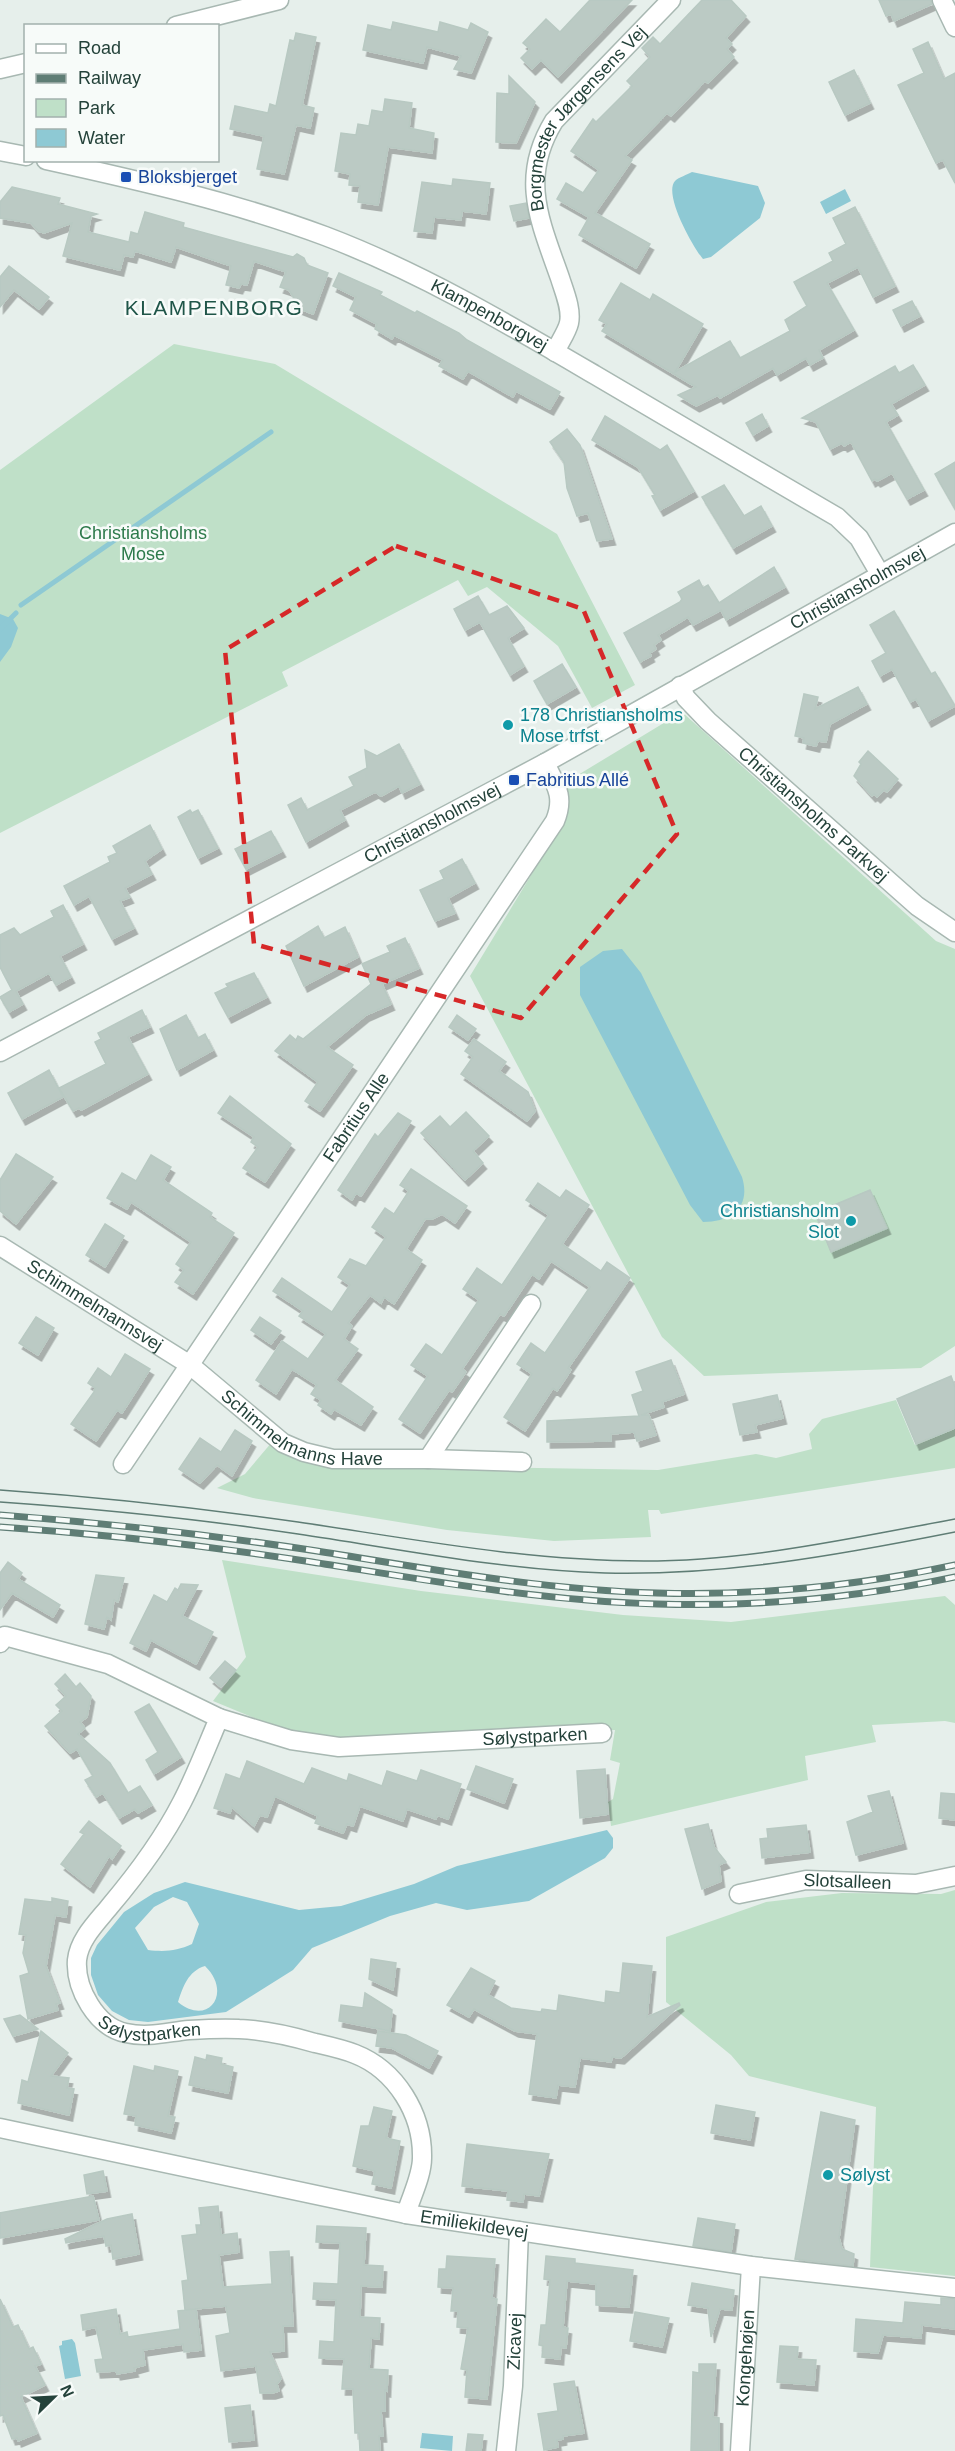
<svg xmlns="http://www.w3.org/2000/svg" width="955" height="2451" font-family="Arial,sans-serif">
  <style>
    .green { fill: #bfe0c8 }
    .water { fill: #8ec9d4; fill-rule: evenodd }
    .lines { fill: none; stroke-linecap: round; stroke-linejoin: round }
    .stream { stroke: #8ec9d4; stroke-width: 5 }
    .building { fill: #bbcac4; stroke: #b8c9c2; stroke-width: 1.5; filter: url(#shadow) }
    .minor-casing { stroke: #a8b8b2; stroke-width: 21 }
    .minor { stroke: #fff; stroke-width: 18 }
    .tram { stroke: #5f7d75; stroke-width: 1.5 }
    .rail-casing { stroke: #5f7d75; stroke-width: 7 }
    .rail { stroke: #f7fbf9; stroke-width: 4.5; stroke-dasharray: 14; stroke-linecap: butt }
    .marked { fill: none; stroke: #d62828; stroke-width: 4.5; stroke-dasharray: 12 8; stroke-linejoin: round }
    .transit-dot { fill: #1a4fb4; stroke: #f7fbf9; stroke-width: 2 }
    .culture-dot { fill: #0f9aa8; stroke: #f7fbf9; stroke-width: 2 }
    .labels { text-anchor: middle; stroke-width: 5; stroke-linejoin: round; paint-order: stroke }
    .street-label { font-size: 18px; fill: #24423a; stroke: #f7fbf9 }
    .transit-label { font-size: 18px; fill: #164399; stroke: #f7fbf9; text-anchor: start }
    .park-label { font-size: 18px; fill: #2d7a4b; stroke: #f7fbf9 }
    .culture-label { font-size: 18px; fill: #0d838f; stroke: #f7fbf9; text-anchor: start }
    .quarter-label { font-size: 21px; letter-spacing: 1.5px; fill: #1f5548; stroke: #f7fbf9 }
  </style>
  <defs>
    <filter id="shadow"><feDropShadow dx="3.5" dy="6" stdDeviation="0" flood-color="#0004"/></filter>
  </defs>
  <rect width="100%" height="100%" fill="#e6efeb"/>
  <path class="green" d="M174,344L275,364L557,534L635,685L592,708L558,646L487,587L468,596L458,580L282,672L288,686L0,833V470Z
    M682,712L936,941L955,949V1346L921,1368L704,1376L662,1337L470,976L568,814L563,784Z
    M896,1400L915,1445L955,1429V1468L661,1514L659,1510H648L651,1537L554,1541L447,1530L253,1498L217,1488L245,1474L272,1442L428,1466L658,1470L756,1454L776,1458L812,1449L809,1434L822,1419Z
    M222,1560L421,1591L623,1615L731,1622L945,1596L955,1605V1723L945,1721L872,1725L876,1742L805,1756L808,1780L611,1826L608,1802L613,1799L620,1763L610,1760L615,1730L339,1741L290,1733L213,1701L246,1657Z
    M955,1890V2276L870,2267L876,2107L749,2076L731,2055L666,2002V1937L766,1902L842,1893L941,1894Z"/>
  <path class="water" d="M692,172L758,186L765,203L760,218L711,257L703,259C693,247 663,194 675,181C679,177 687,175 692,172Z
    M845,189L851,201L826,214L820,202Z
    M0,614L13,619L18,628L11,647L0,662Z
    M622,949L641,973L742,1177C751,1206 733,1222 703,1222L690,1205L580,995V967L603,951Z
    M607,1830L613,1838V1848L605,1858L529,1901L467,1910L436,1903L390,1916L312,1948L293,1970L226,2012L148,2022L129,2020L112,2011L98,1995L91,1975V1958L97,1945L124,1912L154,1893L185,1882L299,1910L341,1906L414,1884L457,1866ZM173,1897L187,1902L199,1924L192,1944C177,1951 165,1952 148,1950L135,1928L154,1907ZM205,1966C233,1993 208,2027 178,2002C183,1987 188,1971 205,1966Z
    M72,2339L75,2343L81,2376L65,2379L59,2346L62,2345V2341Z
    M422,2433L453,2436L452,2451L420,2448Z"/>
  <g class="lines">
    <path class="stream" d="M21,605L271,432
      M0,629L16,613"/>
  </g>
  <path class="building" d="M590,0H632L558,77L541,60L532,69L521,58L530,49L523,43L546,19L560,32Z
    M702,0H731L746,16L726,38L732,44L727,49L734,57L708,83L705,81L671,116L667,113L625,156L632,160L595,213L650,244L636,268L579,235L589,217L557,199L566,183L583,193L599,170L571,151L593,119L596,122L632,86L627,81L650,57L642,48L653,37L660,44Z
    M879,0H931L932,4L894,21L891,14L886,16Z
    M393,22L438,32L440,22L468,30L471,23L488,32L471,73L454,69L461,56L427,47L423,63L363,50L368,25L391,30Z
    M296,33L316,37L302,105L314,108L310,128L296,125L284,174L257,169L264,136L230,129L235,106L268,113L270,104L276,106L290,40L294,41Z
    M928,42L944,79L955,73V183L943,160L936,163L898,85L924,73L913,49Z
    M854,70L870,103L845,115L829,82Z
    M509,76L535,102L516,143L496,142L497,93L509,94Z
    M385,99L412,103L409,128L434,133L432,153L388,147L378,205L358,202L360,186L349,185L350,174L335,171L341,133L356,135L358,124L369,126L372,110L383,112Z
    M453,179L490,183L486,214L462,211L461,220L434,217L432,233L414,231L422,182L452,186Z
    M12,187L60,198L58,204L97,214L91,216L88,232L129,242L131,232L138,234L145,212L184,223L183,227L293,257L297,254L304,258L307,265L328,273L313,314L298,308L299,306L289,290L280,287L286,272L254,261L247,285L241,284L239,288L226,285L231,266L176,247L171,262L135,251L133,257L124,255L120,270L63,256L72,223L44,233L38,231L31,223L0,218V202Z
    M526,203L529,218L514,221L510,206Z
    M855,207L895,286L873,297L858,267L827,283L854,330L819,350L823,358L810,365L806,358L777,375L773,368L720,398L718,395L696,406L678,395L696,387L602,331L607,324L599,320L621,283L650,300L653,294L703,324L675,372L730,341L740,358L790,331L785,320L807,306L794,282L833,261L829,253L846,244L833,218Z
    M9,266L49,297L39,309L14,290L0,307V277Z
    M339,273L382,292L380,295L415,313L417,311L459,333L467,340L560,392L550,409L516,391L513,397L468,371L463,379L439,366L443,360L394,335L392,339L375,329L377,324L350,310L356,297L333,286Z
    M912,301L920,316L901,326L893,310Z
    M913,365L925,385L891,404L898,415L886,422L924,490L907,499L892,473L877,481L875,479L872,481L851,442L844,446L842,443L830,449L816,422L802,418L895,366L899,373Z
    M762,414L768,426L753,435L746,423Z
    M605,416L660,450L667,445L694,491L660,510L652,496L655,495L638,467L592,440Z
    M567,429L580,445L612,539L597,541L588,513L577,516L567,488L564,462L550,442Z
    M955,462V509L935,474Z
    M724,485L744,516L761,506L772,526L733,548L702,497Z
    M774,567L785,587L726,620L721,610L693,625L688,617L658,635L661,640L654,645L656,649L650,653L651,656L640,662L624,633L680,602L682,599L678,592L699,580L703,588L708,585L719,603Z
    M478,596L489,615L507,606L524,628L508,638L524,666L510,675L480,622L465,630L454,609Z
    M894,611L931,674L935,672L955,706L928,721L916,699L910,702L892,669L880,676L872,661L886,653L870,625Z
    M562,664L576,687L547,704L534,681Z
    M858,687L867,704L830,724L826,742L818,741L816,746L803,743L804,738L795,736L804,694L818,697L815,709Z
    M399,744L420,784L402,793L399,786L381,796L375,792L340,810L345,820L306,842L288,805L301,798L307,810L354,786L349,777L367,768L365,750L377,756Z
    M868,751L898,779L887,792L884,790L877,797L874,794L872,796L854,776L861,764L859,762Z
    M190,810L192,813L198,810L218,848L198,858L178,817Z
    M150,825L162,849L145,861L152,874L125,888L130,897L120,901L134,928L112,939L89,896L74,905L64,886L110,862L108,857L117,853L113,846Z
    M271,831L282,851L246,869L235,849Z
    M462,859L475,883L448,898L455,913L435,921L420,890L444,879L440,871Z
    M63,905L83,944L60,956L71,977L56,985L49,973L16,991L23,1004L9,1012L0,997L12,990L0,967V935L14,928L20,935L54,917L51,911Z
    M318,926L324,938L345,927L358,957L304,986L286,946Z
    M405,938L419,968L382,984L391,1004L366,1015L327,1047L353,1065L320,1111L305,1101L318,1082L275,1051L290,1035L296,1040L298,1036L303,1039L371,984L362,964L390,952L387,946Z
    M254,973L267,997L228,1017L215,993L228,987L226,984Z
    M142,1010L150,1027L128,1037L148,1074L81,1110L79,1108L73,1111L59,1088L106,1064L95,1042L101,1039L98,1033Z
    M186,1015L198,1038L205,1034L213,1050L177,1070L160,1029Z
    M457,1015L476,1029L468,1040L449,1027Z
    M474,1039L506,1062L499,1071L528,1092L535,1111L527,1121L461,1074L473,1057L465,1051Z
    M49,1070L63,1097L22,1119L8,1093Z
    M230,1096L291,1144L265,1182L243,1168L258,1147L251,1142L254,1137L218,1113Z
    M466,1112L489,1136L473,1151L483,1163L465,1180L421,1133L440,1116L450,1127Z
    M398,1113L411,1121L361,1196L356,1193L352,1200L338,1190L375,1134L378,1137Z
    M16,1154L53,1177L16,1224L0,1211V1180Z
    M151,1155L171,1167L163,1180L212,1213L210,1217L234,1233L193,1294L175,1282L184,1270L176,1264L191,1242L131,1202L127,1209L107,1198L122,1173L136,1181Z
    M411,1169L467,1206L455,1223L442,1214L432,1219H425L406,1249L422,1260L394,1304L384,1297L381,1303L370,1295L348,1323L352,1326L344,1339L358,1349L335,1380L373,1407L361,1425L334,1409L331,1414L318,1405L321,1400L311,1394L317,1385L292,1369L276,1394L256,1380L282,1341L308,1359L326,1334L299,1316L303,1311L273,1291L282,1278L332,1312L350,1285L338,1277L350,1259L366,1266L386,1237L372,1227L385,1208L394,1214L409,1191L400,1185Z
    M538,1183L560,1198L566,1190L589,1205L562,1244L601,1271L607,1262L630,1278L568,1368L571,1370L557,1391L553,1388L525,1431L504,1417L532,1374L517,1364L531,1343L545,1353L590,1287L551,1261L539,1279L532,1274L504,1316L500,1314L462,1369L466,1372L452,1392L449,1390L420,1433L399,1419L428,1376L411,1365L426,1344L442,1355L479,1300L463,1289L477,1268L502,1285L549,1215L526,1200Z
    M870,1190L887,1228L831,1252L815,1213Z
    M105,1224L124,1236L105,1267L86,1255Z
    M36,1317L54,1328L38,1355L19,1343Z
    M260,1317L281,1331L271,1344L251,1330Z
    M125,1354L150,1369L122,1413L117,1410L96,1441L71,1424L94,1392L95,1388L88,1383L98,1368L111,1377Z
    M671,1360L684,1394L662,1402L664,1407L641,1415H649L656,1435L637,1441L634,1432L611,1434V1441L547,1442V1421L639,1416L632,1395L643,1391L636,1372Z
    M951,1376L955,1387V1428L916,1444L897,1399Z
    M777,1395L783,1418L755,1425L757,1432L740,1435L733,1404Z
    M235,1430L252,1441L232,1476L217,1465L200,1483L179,1469L200,1438L221,1452Z
    M8,1562L22,1573L18,1579L60,1605L53,1617L12,1593L0,1610V1573Z
    M96,1575L124,1578L118,1602L114,1600L111,1620L107,1617L104,1629L85,1624Z
    M181,1584L198,1585L182,1616L213,1632L196,1664L151,1640L146,1651L130,1643L154,1595L167,1602L175,1588L178,1590Z
    M225,1661L236,1670L221,1687L210,1678Z
    M65,1674L76,1687L80,1683L91,1696L87,1717L80,1722L85,1728L78,1734L110,1763L128,1793L140,1786L152,1805L138,1813L135,1809L119,1818L103,1793L96,1797L85,1780L93,1776L77,1749L70,1753L45,1726L62,1711L56,1705L66,1696L55,1684Z
    M149,1704L181,1757L154,1774L146,1760L158,1752L135,1712Z
    M247,1761L304,1784L312,1768L347,1781L349,1774L382,1786L387,1771L417,1781L421,1770L461,1784L448,1819L437,1815L436,1819L407,1809L403,1821L360,1806L353,1826L347,1824L343,1833L315,1823L318,1816L275,1796L267,1817L260,1815L254,1826L232,1807L230,1813L214,1808L226,1774L240,1779Z
    M476,1766L513,1779L504,1803L467,1789Z
    M605,1769L608,1814L580,1818L577,1771Z
    M889,1791L903,1843L856,1855L847,1822L873,1812L868,1796Z
    M941,1793L955,1794V1820L939,1818Z
    M89,1821L121,1846L112,1859L109,1856L90,1887L61,1864L84,1834L80,1832Z
    M708,1824L714,1847L726,1862L719,1865L721,1881L702,1889L685,1829Z
    M806,1825L810,1852L762,1858L760,1839L768,1838L767,1829Z
    M52,1898L68,1901L66,1917L55,1915L46,1966L60,2003L56,2004L58,2010L28,2019L20,1976L29,1973L23,1953L26,1935L19,1934L25,1899L52,1902Z
    M371,1959L396,1963L393,1990L369,1979Z
    M623,1963L652,1966L647,2017L679,2003L680,2005L621,2058L612,2057L611,2062L580,2058L575,2087L558,2085L556,2098L529,2094L537,2034L515,2031L474,2009L469,2017L447,2005L471,1968L495,1981L488,1995L511,2008L541,2012L542,2009L557,2011L559,1995L605,2003L606,1991L620,1993Z
    M365,1993L392,2010L390,2031L339,2021L341,2005L363,2008Z
    M20,2015L38,2029L13,2036L4,2019Z
    M41,2031L68,2053L51,2076L69,2078L67,2088L74,2089L69,2115L18,2103L22,2080L28,2082Z
    M378,2031L406,2035L438,2051L429,2068L392,2048L376,2046Z
    M207,2055L222,2058L221,2064L233,2067L228,2093L189,2085L195,2057L206,2060Z
    M134,2066L154,2071L155,2066L178,2071L168,2116L175,2117L171,2133L135,2125L136,2116L124,2114Z
    M716,2105L755,2112L750,2140L711,2133Z
    M374,2107L392,2111L386,2138L400,2141L391,2188L372,2184L375,2171L353,2166L361,2126H369Z
    M821,2112L855,2120L839,2238L842,2249L854,2254L853,2266L795,2259Z
    M467,2144L549,2154L539,2196L524,2194L523,2202L507,2200L508,2191L462,2186Z
    M103,2171L107,2191L87,2194L84,2175Z
    M93,2196L99,2220L0,2238V2213Z
    M218,2206L221,2235L237,2233L239,2252L219,2255L223,2287L272,2284L270,2252L289,2251L293,2326H283L284,2351L270,2352L281,2379L277,2384L279,2391L272,2393H260L256,2366L221,2371L216,2336L230,2333L226,2306L185,2310L182,2281L188,2280L182,2236L197,2234L196,2225H201L199,2208Z
    M132,2214L139,2254L113,2259L111,2245L106,2246L104,2236L66,2243L65,2239L107,2219Z
    M698,2218L735,2224L731,2252L693,2246Z
    M317,2226L366,2228L364,2265L383,2266L382,2287L361,2286L360,2317L380,2318L379,2339L371,2338L369,2369L388,2370L387,2391L385,2390V2411H381L383,2436H379L380,2451H360L359,2433H355L353,2389H342L344,2359L319,2358L320,2341L334,2342L336,2300L313,2299L314,2283L338,2284L340,2243L316,2242Z
    M447,2256L495,2259L492,2298L497,2299L487,2399L465,2397L467,2370L461,2369L468,2328L457,2327L458,2311H451L453,2288L438,2287L439,2269H446Z
    M546,2256L575,2259V2263L633,2270L629,2307L596,2305V2284L567,2281L563,2327L568,2328L566,2348L561,2347L560,2359L542,2357L543,2346L539,2345L541,2325H546L550,2280L544,2279Z
    M692,2283L734,2290L732,2310L720,2309L711,2337L708,2308L688,2305Z
    M941,2298L955,2299V2329L922,2325L921,2338L883,2335L878,2353L854,2351L856,2319L903,2323L905,2302L941,2305Z
    M0,2299L13,2327L18,2325L29,2349L33,2347L41,2364L35,2366L45,2385L21,2397L37,2433L18,2441L17,2438L12,2439L3,2415L0,2416Z
    M116,2309L120,2334L127,2332L128,2337L180,2329L178,2311L196,2309L201,2350L184,2352L183,2344L143,2350L145,2365L134,2368L135,2371L117,2374L116,2371L97,2372L95,2360L103,2359L96,2327L83,2330L81,2315Z
    M635,2312L669,2318L662,2347L630,2341Z
    M780,2346L798,2347L797,2359L816,2360L814,2385L777,2382Z
    M699,2364H716L713,2417L719,2418V2451H691L693,2372L699,2373Z
    M574,2381L584,2433L563,2436V2439L557,2440L558,2447L544,2450L538,2414L558,2411L554,2384Z
    M250,2405L254,2440L229,2442L225,2408Z
    M468,2434L483,2435L481,2451H466Z"/>
  <g class="lines">
    <g class="minor-casing">
      <g id="minor">
        <path d="M942,0L955,27"/>
        <path d="M176,26L279,0"/>
        <path d="M0,69L26,63"/>
        <path d="M0,151L26,156"/>
        <path id="s1" d="M46,160C141,181 234,202 325,236C420,272 508,324 595,375C675,422 756,470 837,517L859,538L880,574"/>
        <path id="s2" d="M555,352C559,343 567,332 569,323C572,309 564,291 560,278C540,221 519,178 554,121L671,0"/>
        <path id="s3" d="M680,686L686,698L708,721L917,906L955,932"/>
        <path id="s4" d="M0,1052L545,763L955,533"/>
        <path id="s5" d="M0,1246L190,1365L283,1443L304,1452L333,1459H428L531,1304"/>
        <path d="M428,1459L522,1462"/>
        <path id="s6" d="M123,1464L555,821C565,797 556,785 545,763"/>
        <path id="s7" d="M0,1643L5,1636L108,1664L219,1718C207,1746 196,1775 182,1802C163,1839 137,1874 110,1906C98,1921 79,1939 77,1960C75,1988 96,2027 126,2033C148,2038 168,2032 189,2030C205,2029 223,2028 239,2029C264,2030 291,2036 315,2043C328,2046 342,2049 355,2054C396,2070 423,2114 422,2158C422,2176 411,2197 406,2214"/>
        <path id="s8" d="M219,1718L291,1740L339,1747L602,1733"/>
        <path id="s9" d="M739,1894L806,1880L916,1884L955,1876"/>
        <path id="s10" d="M0,2128L406,2214L751,2266L955,2288"/>
        <path id="s11" d="M506,2451L513,2386L519,2231"/>
        <path id="s12" d="M740,2451L751,2266"/>
      </g>
    </g>
    <use href="#minor" class="minor"/>
    <path class="tram" d="M0,1490C100,1497 199,1508 298,1522C413,1539 527,1561 644,1561C749,1561 853,1538 955,1519
      M0,1502C100,1509 199,1519 298,1534C400,1549 502,1570 605,1573C723,1576 839,1555 955,1532"/>
    <g class="rail-casing">
      <path id="rail" d="M0,1515C106,1523 212,1535 317,1551C430,1569 543,1590 657,1593C757,1596 857,1586 955,1565
        M0,1527C105,1534 209,1546 312,1562C426,1580 541,1601 657,1604C757,1607 857,1598 955,1577"/>
    </g>
    <use href="#rail" class="rail"/>
  </g>
  <path class="marked" d="M396,546L583,609L677,834L521,1018L254,944L225,650Z"/>
  <g class="transit-dot">
    <rect x="120" y="171" width="12" height="12" rx="3"/>
    <rect x="508" y="774" width="12" height="12" rx="3"/>
  </g>
  <g class="culture-dot">
    <circle cx="508" cy="725" r="6"/>
    <circle cx="851" cy="1221" r="6"/>
    <circle cx="828" cy="2175" r="6"/>
  </g>
  <g class="labels">
    <g class="street-label">
      <text dy="6" stroke="none"><textPath href="#s2" startOffset="260">Borgmester Jørgensens Vej</textPath></text>
      <text dy="6" stroke="none"><textPath href="#s1" startOffset="472">Klampenborgvej</textPath></text>
      <text dy="6" stroke="none"><textPath href="#s4" startOffset="975">Christiansholmsvej</textPath></text>
      <text dy="6" stroke="none"><textPath href="#s3" startOffset="186">Christiansholms Parkvej</textPath></text>
      <text dy="6" stroke="none"><textPath href="#s4" startOffset="489">Christiansholmsvej</textPath></text>
      <text dy="6" stroke="none"><textPath href="#s6" startOffset="418">Fabritius Alle</textPath></text>
      <text dy="6" stroke="none"><textPath href="#s5" startOffset="112">Schimmelmannsvej</textPath></text>
      <text dy="6" stroke="none"><textPath href="#s5" startOffset="358">Schimmelmanns Have</textPath></text>
      <text dy="6" stroke="none"><textPath href="#s8" startOffset="320">Sølystparken</textPath></text>
      <text dy="6" stroke="none"><textPath href="#s9" startOffset="110">Slotsalleen</textPath></text>
      <text dy="6" stroke="none"><textPath href="#s7" startOffset="639">Sølystparken</textPath></text>
      <text dy="6" stroke="none"><textPath href="#s10" startOffset="484">Emiliekildevej</textPath></text>
      <text dy="6" stroke="none"><textPath href="#s11" startOffset="110">Zicavej</textPath></text>
      <text dy="6" stroke="none"><textPath href="#s12" startOffset="93">Kongehøjen</textPath></text>
    </g>
    <g class="transit-label">
      <text x="138" y="183">Bloksbjerget</text>
      <text x="526" y="786">Fabritius Allé</text>
    </g>
    <g class="park-label">
      <text x="143" y="539">Christiansholms<tspan x="143" dy="21">Mose</tspan></text>
    </g>
    <g class="culture-label">
      <text x="520" y="721">178 Christiansholms<tspan x="520" dy="21">Mose trfst.</tspan></text>
      <text x="839" y="1217" text-anchor="end">Christiansholm<tspan x="839" dy="21">Slot</tspan></text>
      <text x="840" y="2181">Sølyst</text>
    </g>
    <g class="quarter-label">
      <text x="214" y="315">KLAMPENBORG</text>
    </g>
  </g>
  <rect x="24" y="24" width="195" height="138" fill="#f7fbf9" stroke="#a3b1ad" stroke-width="1.5"/>
  <rect x="36" y="44" width="30" height="9" fill="#ffffff" stroke="#a3b1ad" stroke-width="1.5"/>
  <text x="78" y="54" font-size="18" fill="#24423a">Road</text>
  <rect x="36" y="74" width="30" height="9" fill="#5f7d75" stroke="#a3b1ad" stroke-width="1.5"/>
  <text x="78" y="84" font-size="18" fill="#24423a">Railway</text>
  <rect x="36" y="99" width="30" height="18" fill="#bfe0c8" stroke="#a3b1ad" stroke-width="1.5"/>
  <text x="78" y="114" font-size="18" fill="#24423a">Park</text>
  <rect x="36" y="129" width="30" height="18" fill="#8ec9d4" stroke="#a3b1ad" stroke-width="1.5"/>
  <text x="78" y="144" font-size="18" fill="#24423a">Water</text>
  <g transform="translate(54 2397) rotate(66)" stroke="#f7fbf9" stroke-width="4.5" paint-order="stroke">
  <path d="M0-4.5L10 22L0 15L-10 22Z" fill="#24423a"/>
  <text y="-9" font-size="16" font-weight="bold" text-anchor="middle" fill="#24423a">N</text>
  </g>
</svg>
